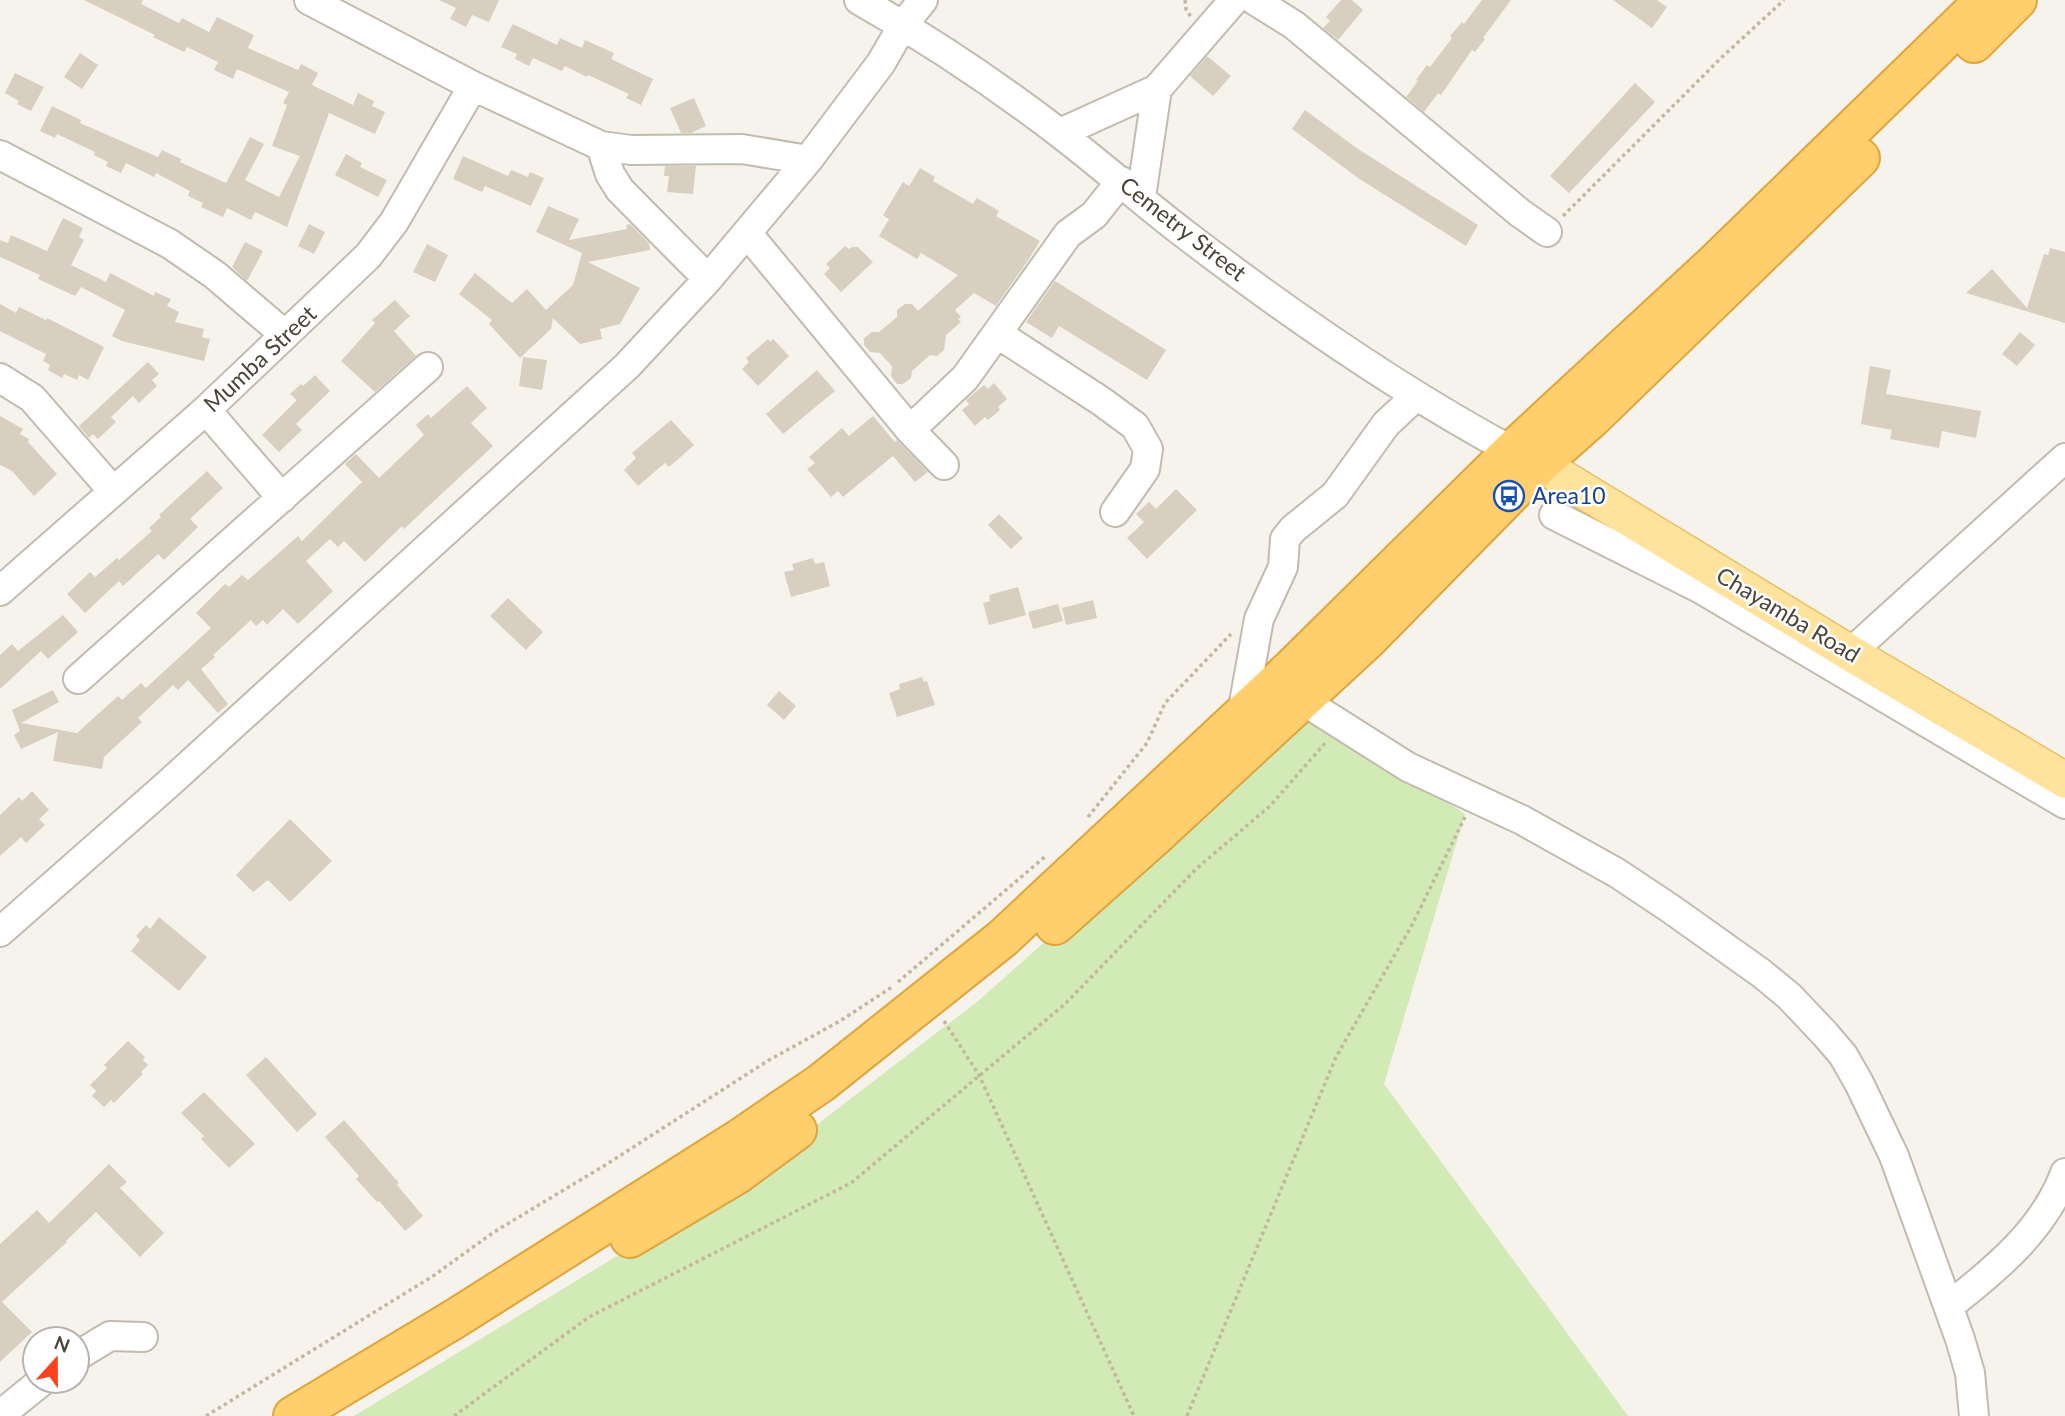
<svg xmlns="http://www.w3.org/2000/svg" width="2065" height="1416" font-family="Lato,sans-serif">
  <style>
    .green { fill: #d2eab5 }
    .building { fill: #d8cfc1 }
    .lines { fill: none; stroke-linecap: round; stroke-linejoin: round }
    .minor-casing { stroke: #c2bbae; stroke-width: 32 }
    .major-casing { stroke: #e6c16a; stroke-width: 38 }
    .highway-casing { stroke: #e0a43c; stroke-width: 42 }
    .path { stroke: #c4b79f; stroke-width: 3.5; stroke-dasharray: 3.5 3.5; stroke-linecap: butt }
    .minor { stroke: #fff; stroke-width: 28 }
    .major { stroke: #ffe39c; stroke-width: 35 }
    .highway { stroke: #ffcf6e; stroke-width: 38 }
    .labels { text-anchor: middle; stroke-width: 5; stroke-linejoin: round; paint-order: stroke }
    .street-label { font-size: 23px; fill: #4b4439; stroke: #fff }
    .transit-label { font-size: 23px; fill: #164399; stroke: #fff; text-anchor: start }
  </style>
  <rect width="100%" height="100%" fill="#f6f3ec"/>
  <path class="green" d="M1309,708L1465,814L1384,1084L1628,1416H354L755,1172L978,1001Z"/>
  <path class="building" d="M84,0H143L141,4L179,23L182,18L209,32L217,17L254,35L248,48L298,70L301,64L318,73L312,85L353,105L358,93L374,101L372,106L385,112L375,134L329,113L287,227L255,212L251,220L227,208L223,217L201,207L203,203L188,196L190,191L156,173L154,177L126,163L121,173L106,166L108,162L94,155L95,152L57,134L55,138L40,131L52,106L81,120L80,123L158,157L162,150L181,159L180,162L226,183L250,137L264,144L245,180L279,197L300,156L272,146L287,105L283,103L289,92L237,69L233,79L214,70L218,62L187,47L184,52L153,37L155,35Z
    M439,0H499L489,22L472,15L466,27L450,19L456,8Z
    M1341,0H1352L1363,10L1338,40L1323,28L1330,21L1326,17Z
    M1482,0H1511L1483,38L1485,39L1475,52L1472,50L1441,95L1438,93L1424,112L1406,97L1418,81L1416,80L1427,65L1430,67L1452,38L1450,36L1462,22L1464,24Z
    M1613,0H1657L1667,7L1652,28Z
    M513,24L557,45L560,38L582,48L585,40L614,53L611,59L653,79L641,105L626,98L629,94L588,75L587,77L565,66L562,71L533,58L529,66L515,59L517,54L501,47Z
    M80,53L98,65L82,89L64,77Z
    M1207,56L1231,76L1213,96L1190,76Z
    M15,73L44,87L31,111L17,104L19,101L5,93Z
    M1635,83L1655,102L1569,193L1550,176Z
    M694,98L706,126L691,133H681L670,108Z
    M1305,110L1358,149L1478,225L1466,246L1358,178L1292,129Z
    M346,154L362,163L360,167L387,180L378,197L335,175Z
    M463,156L508,176L511,170L528,177L530,172L544,178L531,206L485,186L482,192L453,179Z
    M665,166H696L693,194L667,192L669,176H664Z
    M920,168L935,177L933,181L973,204L977,198L999,211L996,216L1040,241L1029,259L996,306L974,293L955,310L961,317L958,319L961,322L946,335L944,350L937,356L930,355L912,371L911,378L903,384H897L891,376L892,366L880,353L870,352L864,345V338L872,332H879L897,317V310L905,304H912L918,311L958,275L921,253L917,259L879,236L889,219L883,215L903,182L909,186Z
    M548,206L579,219L569,240L627,229L626,225L630,224L649,243L650,250L588,262L640,288L620,324L600,329L602,339L580,344L553,318L551,329L520,358L489,324L492,320L459,294L475,273L512,303L527,289L546,310L573,285L582,253L536,232Z
    M63,218L83,228L79,237L84,240L71,265L106,282L110,273L154,296L155,292L171,299L167,306L179,312L175,322L204,329L202,337L210,339L204,361L122,341L112,336L125,310L81,287L75,296L38,279L40,275L0,257V240L8,243L11,235L47,251Z
    M309,224L325,232L314,254L298,246Z
    M245,242L263,251L247,281L232,267Z
    M427,244L448,255L435,282L413,272Z
    M845,246L849,249L852,247H858L873,262L841,292L824,274L830,268L826,264Z
    M2050,248L2065,252V323L1966,293L1992,269L2027,308L2044,254L2048,255Z
    M1055,281L1166,350L1147,380L1059,326L1052,338L1026,322Z
    M395,300L410,316L394,331L416,356L375,392L341,361L375,323L372,320Z
    M0,304L16,313L19,307L46,320L47,318L104,347L88,380L79,375L77,380L64,374L62,378L48,370L50,365L43,361L46,354L0,331Z
    M2020,332L2035,345L2017,366L2002,354Z
    M768,339L770,342L773,339L789,356L758,386L742,369L749,362L746,358Z
    M523,357L547,360L542,390L519,386Z
    M148,362L159,374L152,380L157,386L139,403L133,396L111,417L116,422L98,439L93,434L89,438L79,426Z
    M1870,366L1891,370L1886,394L1981,411L1976,438L1942,431L1939,448L1890,439L1892,430L1861,424Z
    M817,370L835,391L783,434L766,414Z
    M315,375L330,391L296,424L302,430L279,452L262,435L297,400L290,394L301,384L303,386Z
    M994,383L1007,399L998,407L1000,410L988,420L985,417L975,426L962,410L969,404L966,400L984,385L988,389Z
    M467,386L487,408L471,423L493,446L404,529L402,526L365,562L344,541L338,547L330,539L306,561L333,591L298,624L283,609L267,625L263,620L256,626L251,620L213,655L215,657L201,669L228,704L218,713L188,680L178,690L173,685L138,718L142,722L104,757L102,769L53,761L58,732L21,749L14,735L20,731L12,710L53,690L59,702L21,723L77,733L118,696L122,700L141,683L146,688L211,628L196,613L225,584L229,587L242,575L248,580L298,536L302,541L362,482L345,464L356,454L379,478L424,435L416,425L428,414L431,418Z
    M0,416L23,429L20,434L29,439L28,442L57,474L34,496L12,471L0,465Z
    M873,416L895,442L897,440L928,472L915,482L893,456L843,497L838,491L831,497L807,469L815,463L809,457L842,428L849,436Z
    M671,420L694,445L669,467L665,463L638,486L624,470L636,458L632,453Z
    M207,471L223,488L190,519L198,527L164,560L158,554L123,586L119,581L85,613L67,594L90,572L95,577L117,558L119,560L152,531L149,528L161,517L159,515Z
    M1176,489L1197,510L1147,559L1127,538L1144,522L1136,514L1149,502L1156,509Z
    M999,514L1023,538L1011,549L988,525Z
    M813,558L815,564L824,562L830,586L791,597L784,572L794,570L792,564Z
    M1018,587L1026,615L989,625L983,603L990,601L989,595Z
    M508,598L543,632L526,650L490,616Z
    M1093,600L1097,618L1066,625L1062,608Z
    M1058,604L1063,621L1033,629L1028,612Z
    M63,615L78,632L48,659L41,651L0,689V655L12,644L18,651Z
    M922,677L924,682L927,681L935,705L897,717L889,693L900,689L899,684Z
    M779,691L796,706L784,720L767,705Z
    M32,791L49,810L39,819L45,825L26,843L21,837L0,856V815L19,797L22,801Z
    M290,819L332,861L290,902L268,880L253,892L236,875Z
    M159,917L207,957L179,991L131,951L140,940L136,936L146,925L150,929Z
    M128,1041L145,1057L143,1060L148,1065L141,1072L143,1074L114,1103L111,1100L104,1107L92,1096L96,1091L90,1085L107,1068L104,1065Z
    M266,1057L317,1114L297,1132L246,1075Z
    M204,1092L255,1144L229,1168L201,1139L204,1136L181,1113Z
    M344,1120L399,1183L397,1185L423,1216L405,1231L379,1201L377,1202L356,1179L359,1176L325,1137Z
    M109,1164L127,1182L120,1188L164,1233L140,1257L96,1212L66,1241L67,1242L2,1302L32,1332L0,1362V1244L37,1210L49,1223Z"/>
  <g class="lines">
    <g class="minor-casing">
      <path id="minor" d="M309,0L473,86L601,146L631,150L742,149L808,160
        M859,0C930,40 997,85 1062,135C1105,168 1146,205 1190,238C1292,316 1399,390 1512,451
        M1254,0L1294,25L1520,213L1547,232
        M1060,133L1157,89L1234,0
        M601,146L610,174L620,190L708,279
        M0,155L170,244L215,275L285,335
        M1141,197L1157,89
        M747,233L910,430L944,465
        M998,334L1101,401L1135,426L1148,449L1145,469L1115,512
        M0,378L32,398L113,491
        M206,410L282,498
        M910,430L965,378L1068,234L1094,215L1121,181
        M1554,515L1701,589L2065,804
        M0,591L206,410L368,256L394,222L473,86
        M1850,653L2065,458
        M78,679L428,367
        M1302,700L1408,767L1522,820L1617,873L1671,909L1761,973L1789,996L1825,1034L1843,1055L1859,1083L1894,1156L1960,1339L1970,1373L1974,1416
        M1242,714L1259,619L1283,567L1285,539L1293,529L1335,495L1386,424L1416,396
        M0,932L167,785L627,366L708,279L808,160L881,63L903,25L923,0
        M1949,1306C1995,1270 2044,1230 2065,1173
        M77,1356L110,1336L143,1337
        M0,1415L42,1381"/>
    </g>
    <g class="major-casing">
      <path id="major" d="M1515,453L1540,464L1850,653L2065,780"/>
    </g>
    <g class="highway-casing">
      <path id="highway" d="M1974,43L2017,0
        M1055,925L1155,836L1369,638L1540,464L1593,417L1860,158
        M630,1238L736,1175L797,1130
        M293,1416L456,1318L739,1139L821,1083L1003,938L1292,668L1512,451L1713,265L1985,0"/>
    </g>
    <path class="path" d="M1185,0L1186,9L1191,17
      M1563,216L1722,57L1784,0
      M1088,817L1147,743L1165,703L1231,634
      M898,982L1047,855
      M944,1021L979,1075L1134,1416
      M206,1416L433,1276L494,1232L607,1164L769,1060L840,1021L892,987
      M454,1416L589,1317L851,1183L1065,1004L1196,869L1270,806L1327,741
      M1187,1416L1336,1057L1412,925L1465,817"/>
    <use href="#minor" class="minor"/>
    <use href="#major" class="major"/>
    <use href="#highway" class="highway"/>
  </g>
  <defs>
    <g id="bus-ring" transform="scale(1.575)"><circle r="9.5" fill="#fff" stroke="#1a4fb4" stroke-width="1.5"/><path d="M-5-6H5V4H4V6H2V4H-2V6H-4V4H-5ZM-3.5-4V0h7V-4ZM-3.5 1.2v1.5H-2V1.2ZM2 1.2v1.5H3.5V1.2Z" fill="#1a4fb4"/></g>
  </defs>
  <g fill-rule="evenodd">
    <use href="#bus-ring" x="1509" y="496"/>
  </g>
  <g class="labels">
    <g class="street-label">
      <text transform="translate(1183 229) rotate(38)" y="8">Cemetry Street</text>
      <text transform="translate(260 359) rotate(-43)" y="8">Mumba Street</text>
      <text transform="translate(1788 615) rotate(31)" y="8">Chayamba Road</text>
    </g>
    <g class="transit-label">
      <text x="1532" y="504">Area10</text>
    </g>
  </g>
  <g transform="translate(56 1360) rotate(21)"><circle r="33" fill="#ffffff" stroke="#b7b4b0" stroke-width="2"/>
  <path d="M0-5L12 26L0 18L-12 26Z" fill="#fc3f1d"/>
  <text y="-10" font-size="19" font-weight="bold" text-anchor="middle" fill="#4b4439">N</text>
  </g>
</svg>
